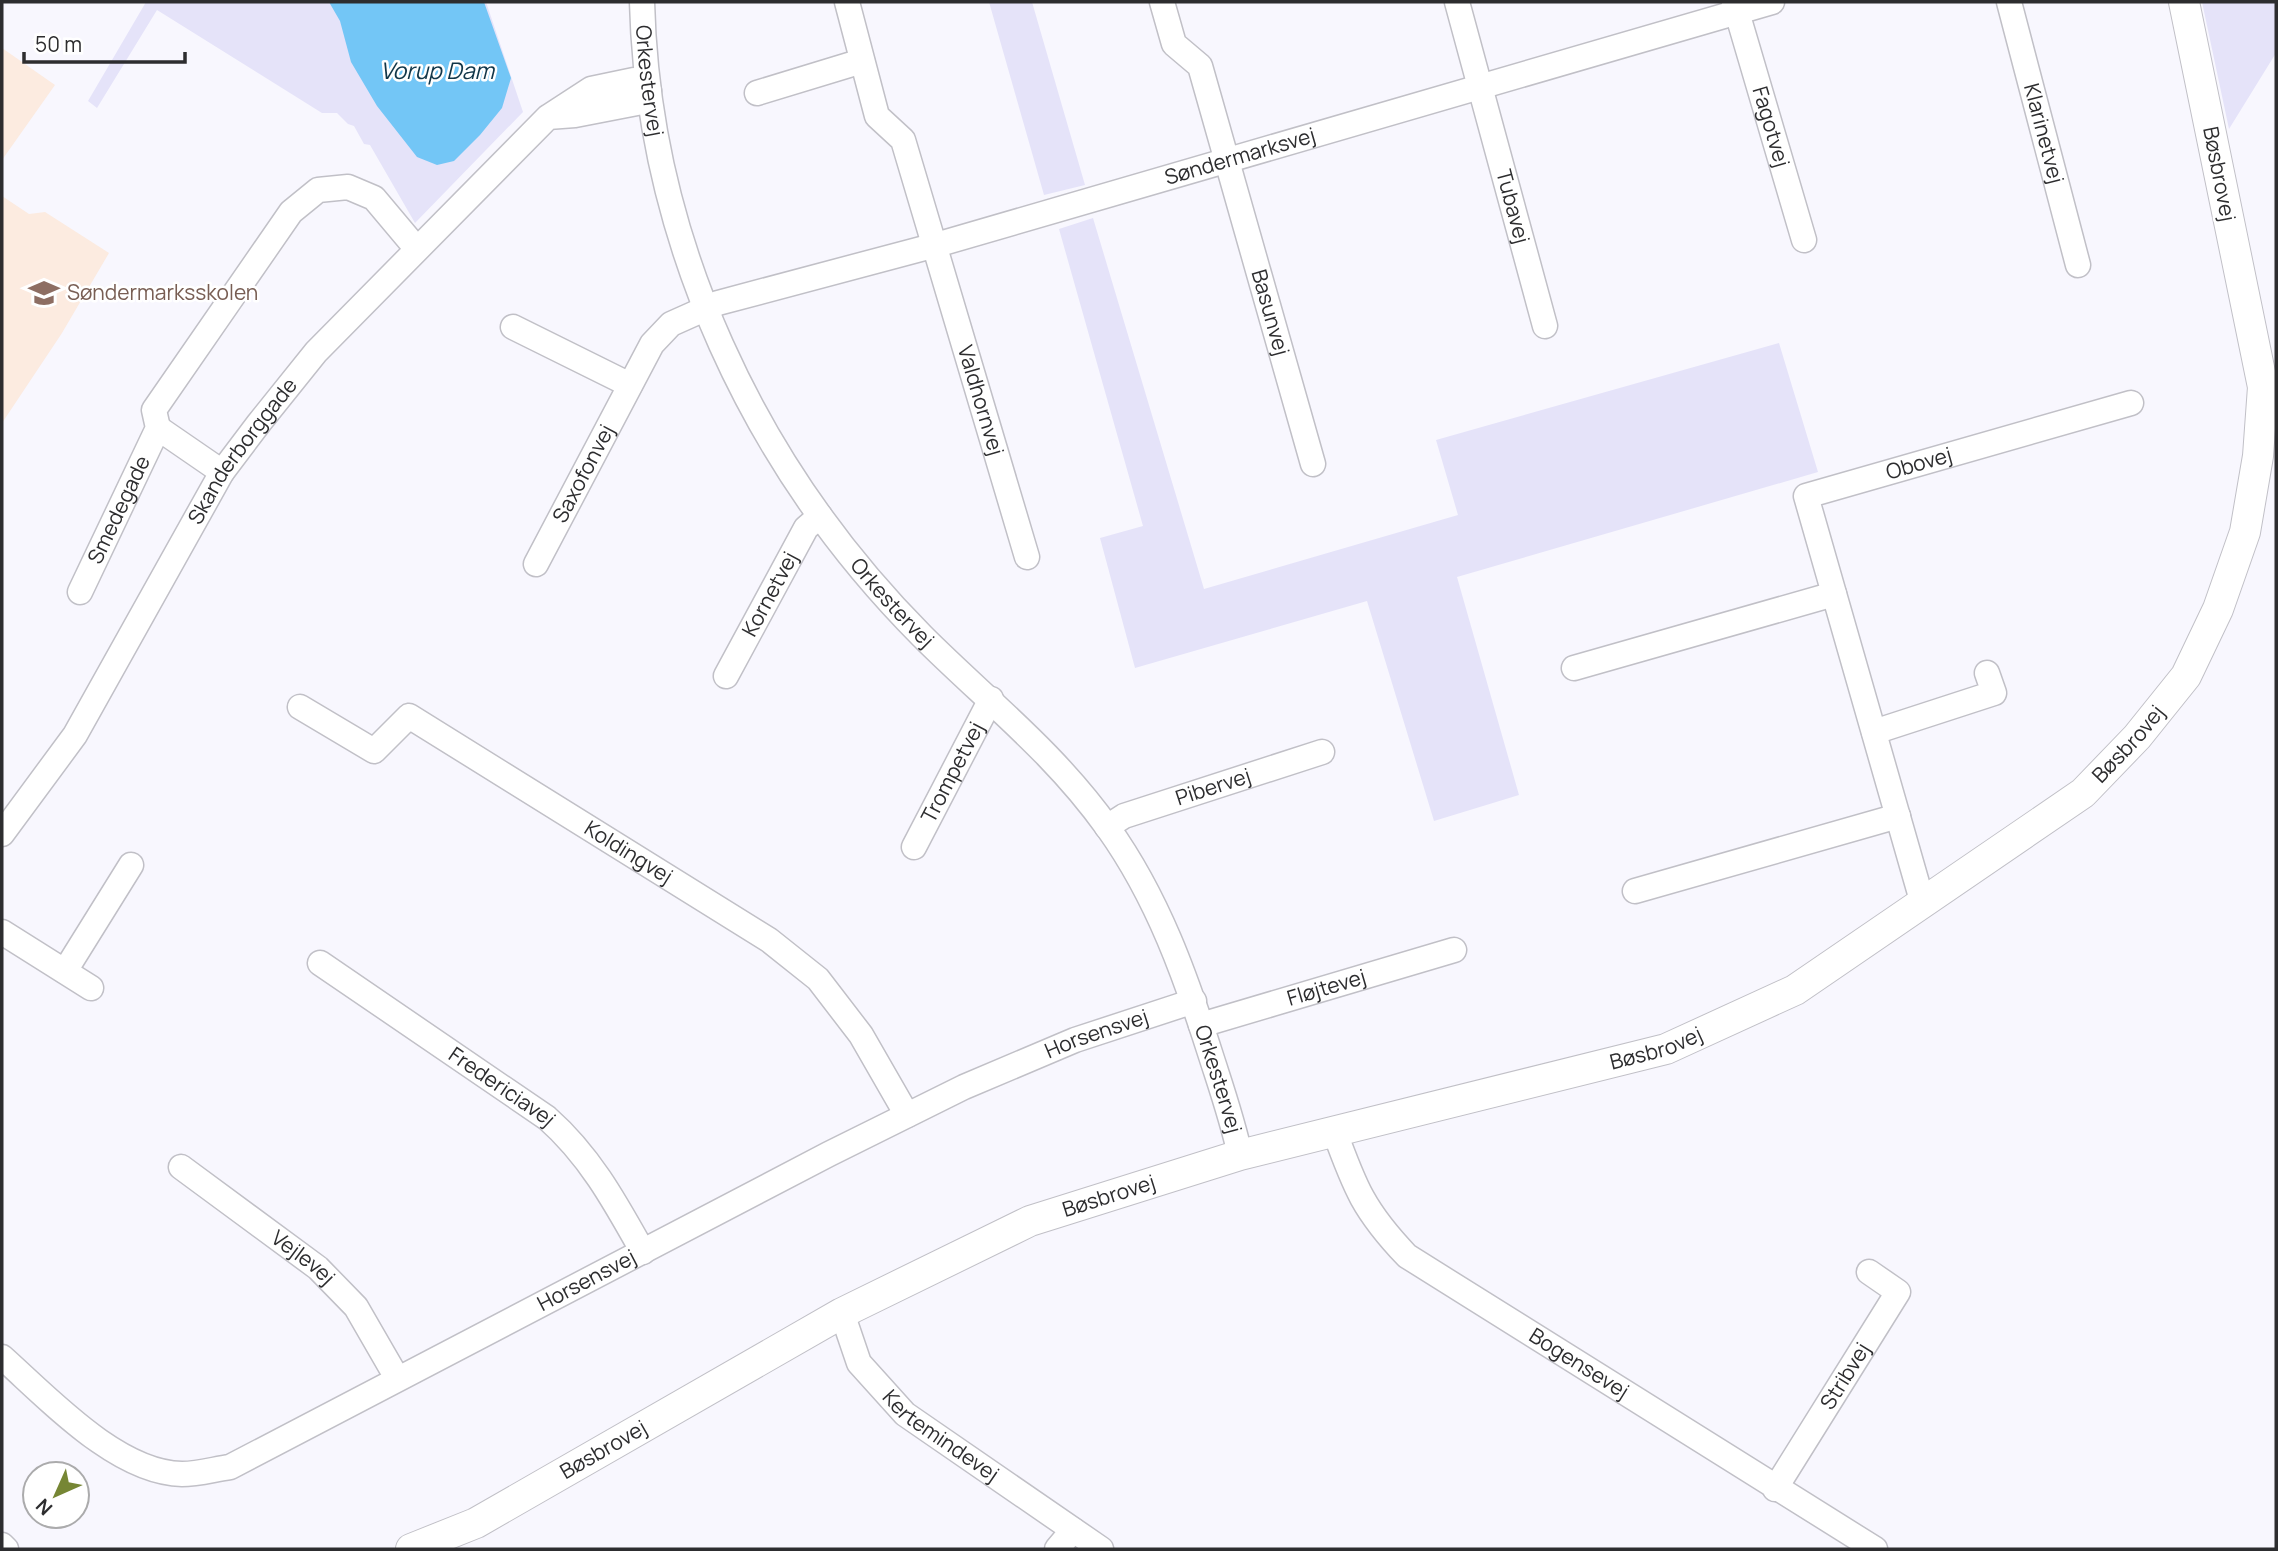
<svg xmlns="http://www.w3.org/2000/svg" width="2278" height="1551" font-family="Manrope,sans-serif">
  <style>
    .education { fill: #fcebe0 }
    .green { fill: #e5e3f9 }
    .water { fill: #73c6f6 }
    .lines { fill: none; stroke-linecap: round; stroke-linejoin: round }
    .minor-casing { stroke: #c1c0c7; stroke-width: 27 }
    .tertiary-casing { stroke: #c1c0c7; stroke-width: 32 }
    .minor { stroke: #fff; stroke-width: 24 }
    .tertiary { stroke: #fff; stroke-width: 30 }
    .labels { text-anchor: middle; stroke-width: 5; stroke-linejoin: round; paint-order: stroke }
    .street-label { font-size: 21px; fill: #2d2d2f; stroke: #fff }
    .education-label { font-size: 21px; fill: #785e54; stroke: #fff; text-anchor: start }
    .water-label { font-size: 23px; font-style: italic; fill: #113649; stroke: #fff }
  </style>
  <rect width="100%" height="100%" fill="#f8f7fe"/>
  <path class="education" d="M2,48L55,85L2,160Z
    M2,196L29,214L45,212L109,253L62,333L2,423Z"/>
  <path class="green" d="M146,2H486L523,112L415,223L370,145L364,144L354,126L348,124L337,113H322L157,10L97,108L88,101Z
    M989,2H1032L1085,185L1044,195Z
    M2202,2H2276V53L2229,129Z
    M1093,218L1204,589L1458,515L1436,440L1779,343L1818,472L1457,577L1519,795L1434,821L1367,601L1135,668L1100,538L1143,526L1059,229Z"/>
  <path class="water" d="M329,2H484L511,78L502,108L480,135L454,161L437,165L417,157L377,106L351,62L340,21Z"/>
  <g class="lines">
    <g class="minor-casing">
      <g id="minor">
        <path id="s1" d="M642,2C648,240 754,467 922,636C987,701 1053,751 1108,828C1158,898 1186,977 1212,1059C1222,1090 1233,1122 1240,1155"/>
        <path id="s2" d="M847,2L877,116L903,140L1027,557"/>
        <path id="s3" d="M1162,2L1174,44L1200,66L1313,464"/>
        <path id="s4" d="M1457,2L1545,326"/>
        <path id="s5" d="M1734,2L1804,240"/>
        <path id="s6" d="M2009,2L2078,265"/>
        <path d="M757,93L862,61"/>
        <path d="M513,327L630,385"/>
        <path d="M158,428L222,472"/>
        <path id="s7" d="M536,564L652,344L671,324L718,303L936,245L1772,2"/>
        <path id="s8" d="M80,592L158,428L154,410L291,212L318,190L348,187L374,198L416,248"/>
        <path d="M1574,668L1834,594"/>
        <path id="s9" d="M726,676L806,528L820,516"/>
        <path id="s10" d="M300,707L374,751L409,716L769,940L818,979L861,1035L907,1115"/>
        <path d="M1874,732L1994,693L1987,673"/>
        <path id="s11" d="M1107,827L1124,816L1322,752"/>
        <path id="s12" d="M2,834L75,735L222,472L259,423L316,352L548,117L591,89L634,80L649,91L637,103L575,115L548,117"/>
        <path id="s13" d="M914,847L991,699"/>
        <path d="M1635,891L1898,816"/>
        <path id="s14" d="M1923,904L1806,496L2131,403"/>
        <path d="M2,932L91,988"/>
        <path id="s15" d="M320,963L547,1118C590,1156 615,1202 643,1252"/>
        <path d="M65,971L131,865"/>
        <path id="s16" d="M1201,1025L1454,950"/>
        <path id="s17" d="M1334,1130C1355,1188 1364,1211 1407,1256L1875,1549"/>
        <path id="s18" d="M181,1167L318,1268L356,1307L397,1378"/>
        <path id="s19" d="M842,1313L859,1363L905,1414L1101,1549"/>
        <path id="s20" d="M2,1357C48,1398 117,1473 182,1474C198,1474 215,1469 230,1467L829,1154L964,1087L1075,1040L1194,1001"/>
        <path id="s21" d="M1775,1489L1898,1292L1869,1272"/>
        <path d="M2,1545L6,1549"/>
        <path d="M1057,1549L1073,1530"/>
      </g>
    </g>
    <g class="tertiary-casing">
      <g id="tertiary">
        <path id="s22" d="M411,1549L476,1523L842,1313L1030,1221L1240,1155L1666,1049L1795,990L2083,793L2137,737L2186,676L2218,609L2245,532L2258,456L2263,387L2184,2"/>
      </g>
    </g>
    <use href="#minor" class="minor"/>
    <use href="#tertiary" class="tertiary"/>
  </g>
  <defs>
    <g id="school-bare" transform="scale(2.415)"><path d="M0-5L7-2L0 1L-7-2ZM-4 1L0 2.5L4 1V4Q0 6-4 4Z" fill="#8d6e63" stroke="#fff" stroke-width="2.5" paint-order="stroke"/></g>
  </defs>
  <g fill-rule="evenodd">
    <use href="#school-bare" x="44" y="293"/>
  </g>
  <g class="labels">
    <g class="street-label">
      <text dy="7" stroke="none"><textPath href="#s1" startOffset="79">Orkestervej</textPath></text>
      <text dy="7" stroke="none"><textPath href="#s5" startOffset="130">Fagotvej</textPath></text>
      <text dy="7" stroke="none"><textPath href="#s6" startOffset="136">Klarinetvej</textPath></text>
      <text dy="7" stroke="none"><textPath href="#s7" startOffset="870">Søndermarksvej</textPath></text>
      <text transform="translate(2219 174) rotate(79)" y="7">Bøsbrovej</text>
      <text dy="7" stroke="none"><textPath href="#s4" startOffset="212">Tubavej</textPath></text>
      <text dy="7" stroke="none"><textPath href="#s3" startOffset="334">Basunvej</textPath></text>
      <text dy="7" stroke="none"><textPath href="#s2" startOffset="425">Valdhornvej</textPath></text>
      <text dy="7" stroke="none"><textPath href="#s12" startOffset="453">Skanderborggade</textPath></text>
      <text dy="7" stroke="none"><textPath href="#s14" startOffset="542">Obovej</textPath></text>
      <text dy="7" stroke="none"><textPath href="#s7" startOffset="102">Saxofonvej</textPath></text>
      <text dy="7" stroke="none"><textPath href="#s8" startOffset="91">Smedegade</textPath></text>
      <text dy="7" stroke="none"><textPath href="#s9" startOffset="93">Kornetvej</textPath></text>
      <text dy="7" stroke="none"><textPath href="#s1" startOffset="665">Orkestervej</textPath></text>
      <text dy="7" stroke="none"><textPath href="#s22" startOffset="1918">Bøsbrovej</textPath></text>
      <text dy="7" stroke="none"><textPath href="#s13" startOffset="84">Trompetvej</textPath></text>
      <text dy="7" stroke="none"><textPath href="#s11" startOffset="114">Pibervej</textPath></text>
      <text dy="7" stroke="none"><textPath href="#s10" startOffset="394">Koldingvej</textPath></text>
      <text dy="7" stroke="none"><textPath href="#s16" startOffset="131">Fløjtevej</textPath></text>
      <text dy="7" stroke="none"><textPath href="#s20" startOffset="1237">Horsensvej</textPath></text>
      <text dy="7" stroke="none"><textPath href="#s22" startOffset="1351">Bøsbrovej</textPath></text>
      <text dy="7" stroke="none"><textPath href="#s1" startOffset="1253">Orkestervej</textPath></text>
      <text dy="7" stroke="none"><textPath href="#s15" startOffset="220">Fredericiavej</textPath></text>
      <text dy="7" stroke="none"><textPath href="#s22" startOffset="784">Bøsbrovej</textPath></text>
      <text dy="7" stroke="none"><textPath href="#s18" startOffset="152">Vejlevej</textPath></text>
      <text dy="7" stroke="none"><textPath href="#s20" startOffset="670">Horsensvej</textPath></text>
      <text dy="7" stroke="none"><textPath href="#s17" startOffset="350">Bogensevej</textPath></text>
      <text dy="7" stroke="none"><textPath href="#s21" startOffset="133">Stribvej</textPath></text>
      <text dy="7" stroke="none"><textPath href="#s19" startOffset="163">Kertemindevej</textPath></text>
      <text dy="7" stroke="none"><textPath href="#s22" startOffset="217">Bøsbrovej</textPath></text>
    </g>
    <g class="education-label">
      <text x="67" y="300">Søndermarksskolen</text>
    </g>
    <g class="water-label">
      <text x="437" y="79">Vorup Dam</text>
    </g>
  </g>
  <rect width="2278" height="1551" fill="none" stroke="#2d2d2f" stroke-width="7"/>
  <g transform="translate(56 1495) rotate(225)"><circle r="33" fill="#ffffff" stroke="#ababac" stroke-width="2"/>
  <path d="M0-5L12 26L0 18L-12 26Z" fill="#768634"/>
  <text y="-10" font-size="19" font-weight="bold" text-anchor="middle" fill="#2d2d2f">N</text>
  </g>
  <path d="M24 52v10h161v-10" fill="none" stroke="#2d2d2f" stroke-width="3.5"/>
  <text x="35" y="52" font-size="21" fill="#2d2d2f" stroke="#ffffff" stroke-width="5" paint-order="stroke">50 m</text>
</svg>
